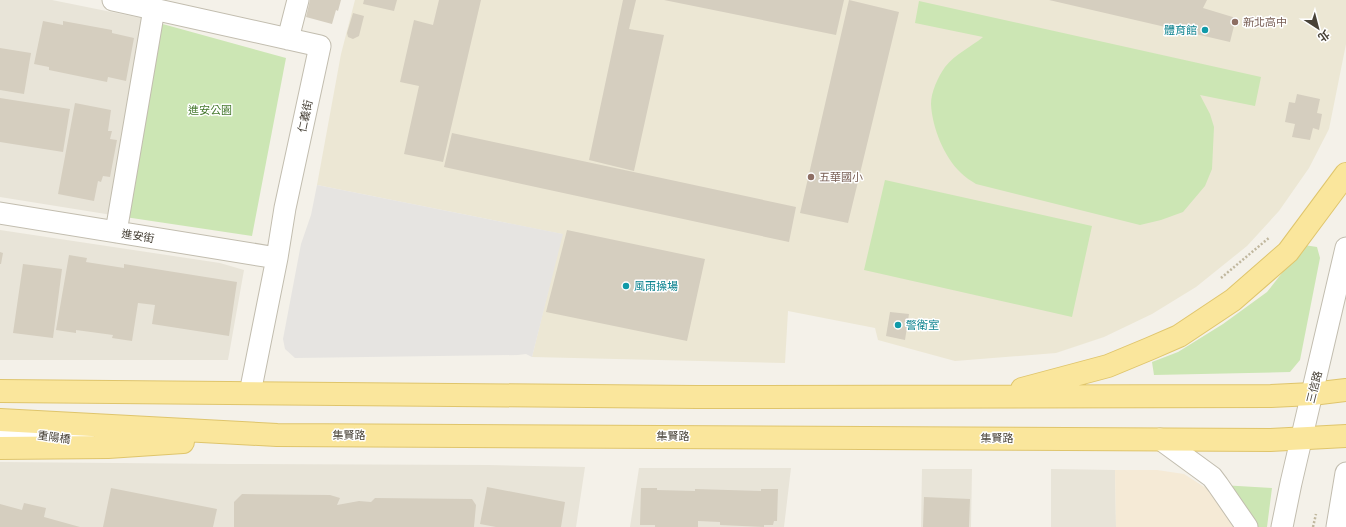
<svg xmlns="http://www.w3.org/2000/svg" width="1346" height="527" font-family="'Fira Sans Condensed','Noto Sans TC',sans-serif">
  <style>
    .residential { fill: #e8e4d8 }
    .commercial { fill: #f5ead6 }
    .education { fill: #ece7d4 }
    .green { fill: #cce6b4 }
    .parking { fill: #e6e4e1 }
    .building { fill: #d5cebf }
    .lines { fill: none; stroke-linecap: round; stroke-linejoin: round }
    .minor-casing { stroke: #c2bdaf; stroke-width: 23 }
    .major-casing { stroke: #dfc56c; stroke-width: 24 }
    .path { stroke: #c0b79e; stroke-width: 2.5; stroke-dasharray: 2 2; stroke-linecap: butt }
    .minor { stroke: #fff; stroke-width: 21 }
    .major { stroke: #fae69c; stroke-width: 22 }
    .education-dot { fill: #8d6e63; stroke: #fff; stroke-width: 1.5 }
    .culture-dot { fill: #0f9aa8; stroke: #fff; stroke-width: 1.5 }
    .labels { text-anchor: middle; stroke-width: 3; stroke-linejoin: round; paint-order: stroke }
    .education-label { font-size: 11px; fill: #785e54; stroke: #fff; text-anchor: start }
    .culture-label { font-size: 11px; fill: #0d838f; stroke: #fff; text-anchor: start }
    .park-label { font-size: 11px; fill: #44782d; stroke: #fff }
    .street-label { font-size: 11px; fill: #484238; stroke: #fff }
  </style>
  <rect width="100%" height="100%" fill="#f4f1e9"/>
  <path class="residential" d="M0,0H52L146,19L112,215L0,197Z
    M0,230L220,263L244,270L228,360H0Z
    M0,462L230,464L489,465L585,467L576,527H0Z
    M639,468H791L784,527H630Z
    M922,469H972L971,527H921Z
    M1051,469L1115,470L1116,527H1051Z"/>
  <path class="commercial" d="M1115,470H1157L1184,474L1209,490L1239,527H1116Z"/>
  <path class="education" d="M355,0H1346V44L1329,129L1309,168L1279,211L1247,246L1196,287L1152,314L1104,337L1056,353L955,361L878,340L875,328L788,311L785,363L532,357L562,234L317,185L341,54Z"/>
  <path class="green" d="M919,1L1261,77L1255,106L1200,95L1210,114L1214,127L1212,169L1205,186L1183,212L1161,220L1140,225L976,184C971,181 965,177 961,173C944,157 932,127 931,104C931,92 938,77 945,67C955,54 971,47 983,37L915,23Z
    M159,23L286,58L252,236L125,217Z
    M885,180L1092,226L1072,317L864,270Z
    M1304,245L1317,247L1320,258L1300,360L1290,372L1154,375L1152,362L1178,352L1223,324L1267,292Z
    M1221,485L1272,488L1267,527H1256Z"/>
  <path class="parking" d="M317,185L563,234L532,357L526,354L518,355L295,358L285,349L283,339L301,244L311,215Z"/>
  <path class="building" d="M310,0H341L338,11L336,10L332,24L306,17Z
    M364,0H397L394,11L363,4Z
    M439,0H481L443,162L404,154L419,86L400,82L414,20L433,25Z
    M623,0H636L629,29L664,35L634,171L589,160Z
    M664,0H844L836,35Z
    M849,0L899,12L848,223L800,213Z
    M1049,0H1207L1203,8L1236,18L1230,42Z
    M353,13L364,16L359,36L353,39L348,37L347,33Z
    M43,21L63,25V21L112,30V33L134,38L126,81L108,77L107,82L49,70V67L34,64Z
    M0,48L31,53L24,94L0,90Z
    M1297,94L1320,99L1317,113L1322,114L1319,130L1313,128L1310,140L1292,137L1295,124L1285,122L1289,102L1295,103Z
    M0,98L70,109L63,152L0,142Z
    M75,103L111,110L108,131H112L110,139L117,140L110,177L103,176L101,182L98,181L94,201L58,194Z
    M452,133L796,207L789,242L444,167Z
    M567,230L705,259L687,341L546,312Z
    M0,252L3,253L1,264H0Z
    M69,255L87,258L86,262L124,268V264L237,282L229,336L152,324L155,305L138,303L132,341L112,338L113,335L76,330V333L56,330Z
    M23,264L62,269L53,338L13,333Z
    M890,312L909,314L905,340L886,336Z
    M487,487L565,502L561,527H496L480,524Z
    M111,488L217,509L213,527H103Z
    M641,488H657V490L695,491V489L761,491V489H778L777,521H774L773,525H764V527L720,525V522L698,521V527H655V525H640Z
    M242,494L330,495L340,498L337,505L359,501L371,502L375,498L472,499L476,505L474,527H234V502Z
    M924,497L970,499L969,527H923Z
    M24,503L46,508L44,517L80,527H0V504L22,510Z"/>
  <g class="lines">
    <g class="minor-casing">
      <path id="minor" d="M113,0L320,46L285,208L277,258L250,393
        M288,39L298,0
        M0,213L277,258
        M116,232L154,9
        M0,434H48L86,443
        M1160,439L1212,477L1218,485L1247,527
        M1282,527L1291,483L1346,248
        M1337,527L1346,473"/>
    </g>
    <g class="major-casing">
      <path id="major" d="M1022,389L1108,366L1149,349L1179,336L1233,300L1288,252L1346,174
        M0,391L697,397L1271,396L1312,394L1346,390
        M0,420L277,435L1270,440L1346,436
        M0,448L108,447L183,442"/>
    </g>
    <path class="path" d="M1221,278L1270,237
      M1313,527L1316,514"/>
    <use href="#minor" class="minor"/>
    <use href="#major" class="major"/>
  </g>
  <g class="education-dot">
    <circle cx="1235" cy="22" r="4"/>
    <circle cx="811" cy="177" r="4"/>
  </g>
  <g class="culture-dot">
    <circle cx="1205" cy="30" r="4"/>
    <circle cx="626" cy="286" r="4"/>
    <circle cx="898" cy="325" r="4"/>
  </g>
  <g class="labels">
    <g class="education-label">
      <text x="1243" y="26">新北高中</text>
      <text x="819" y="181">五華國小</text>
    </g>
    <g class="culture-label">
      <text x="1197" y="34" text-anchor="end">體育館</text>
      <text x="634" y="290">風雨操場</text>
      <text x="906" y="329">警衛室</text>
    </g>
    <g class="park-label">
      <text x="210" y="114">進安公園</text>
    </g>
    <g class="street-label">
      <text transform="translate(305 116) rotate(-78)" y="4">仁義街</text>
      <text transform="translate(138 236) rotate(9)" y="4">進安街</text>
      <text transform="translate(1314 387) rotate(-76)" y="4">三信路</text>
      <text x="349" y="439">集賢路</text>
      <text x="673" y="440">集賢路</text>
      <text transform="translate(54 437) rotate(8)" y="4">重陽橋</text>
      <text x="997" y="442">集賢路</text>
    </g>
  </g>
  <g transform="translate(1318 28) rotate(144)" stroke="#ffffff" stroke-width="3" paint-order="stroke">
  <path d="M0-3L7 15L0 10L-7 15Z" fill="#484238"/>
  <text y="-6" font-size="11" font-weight="bold" text-anchor="middle" fill="#484238">北</text>
  </g>
</svg>
